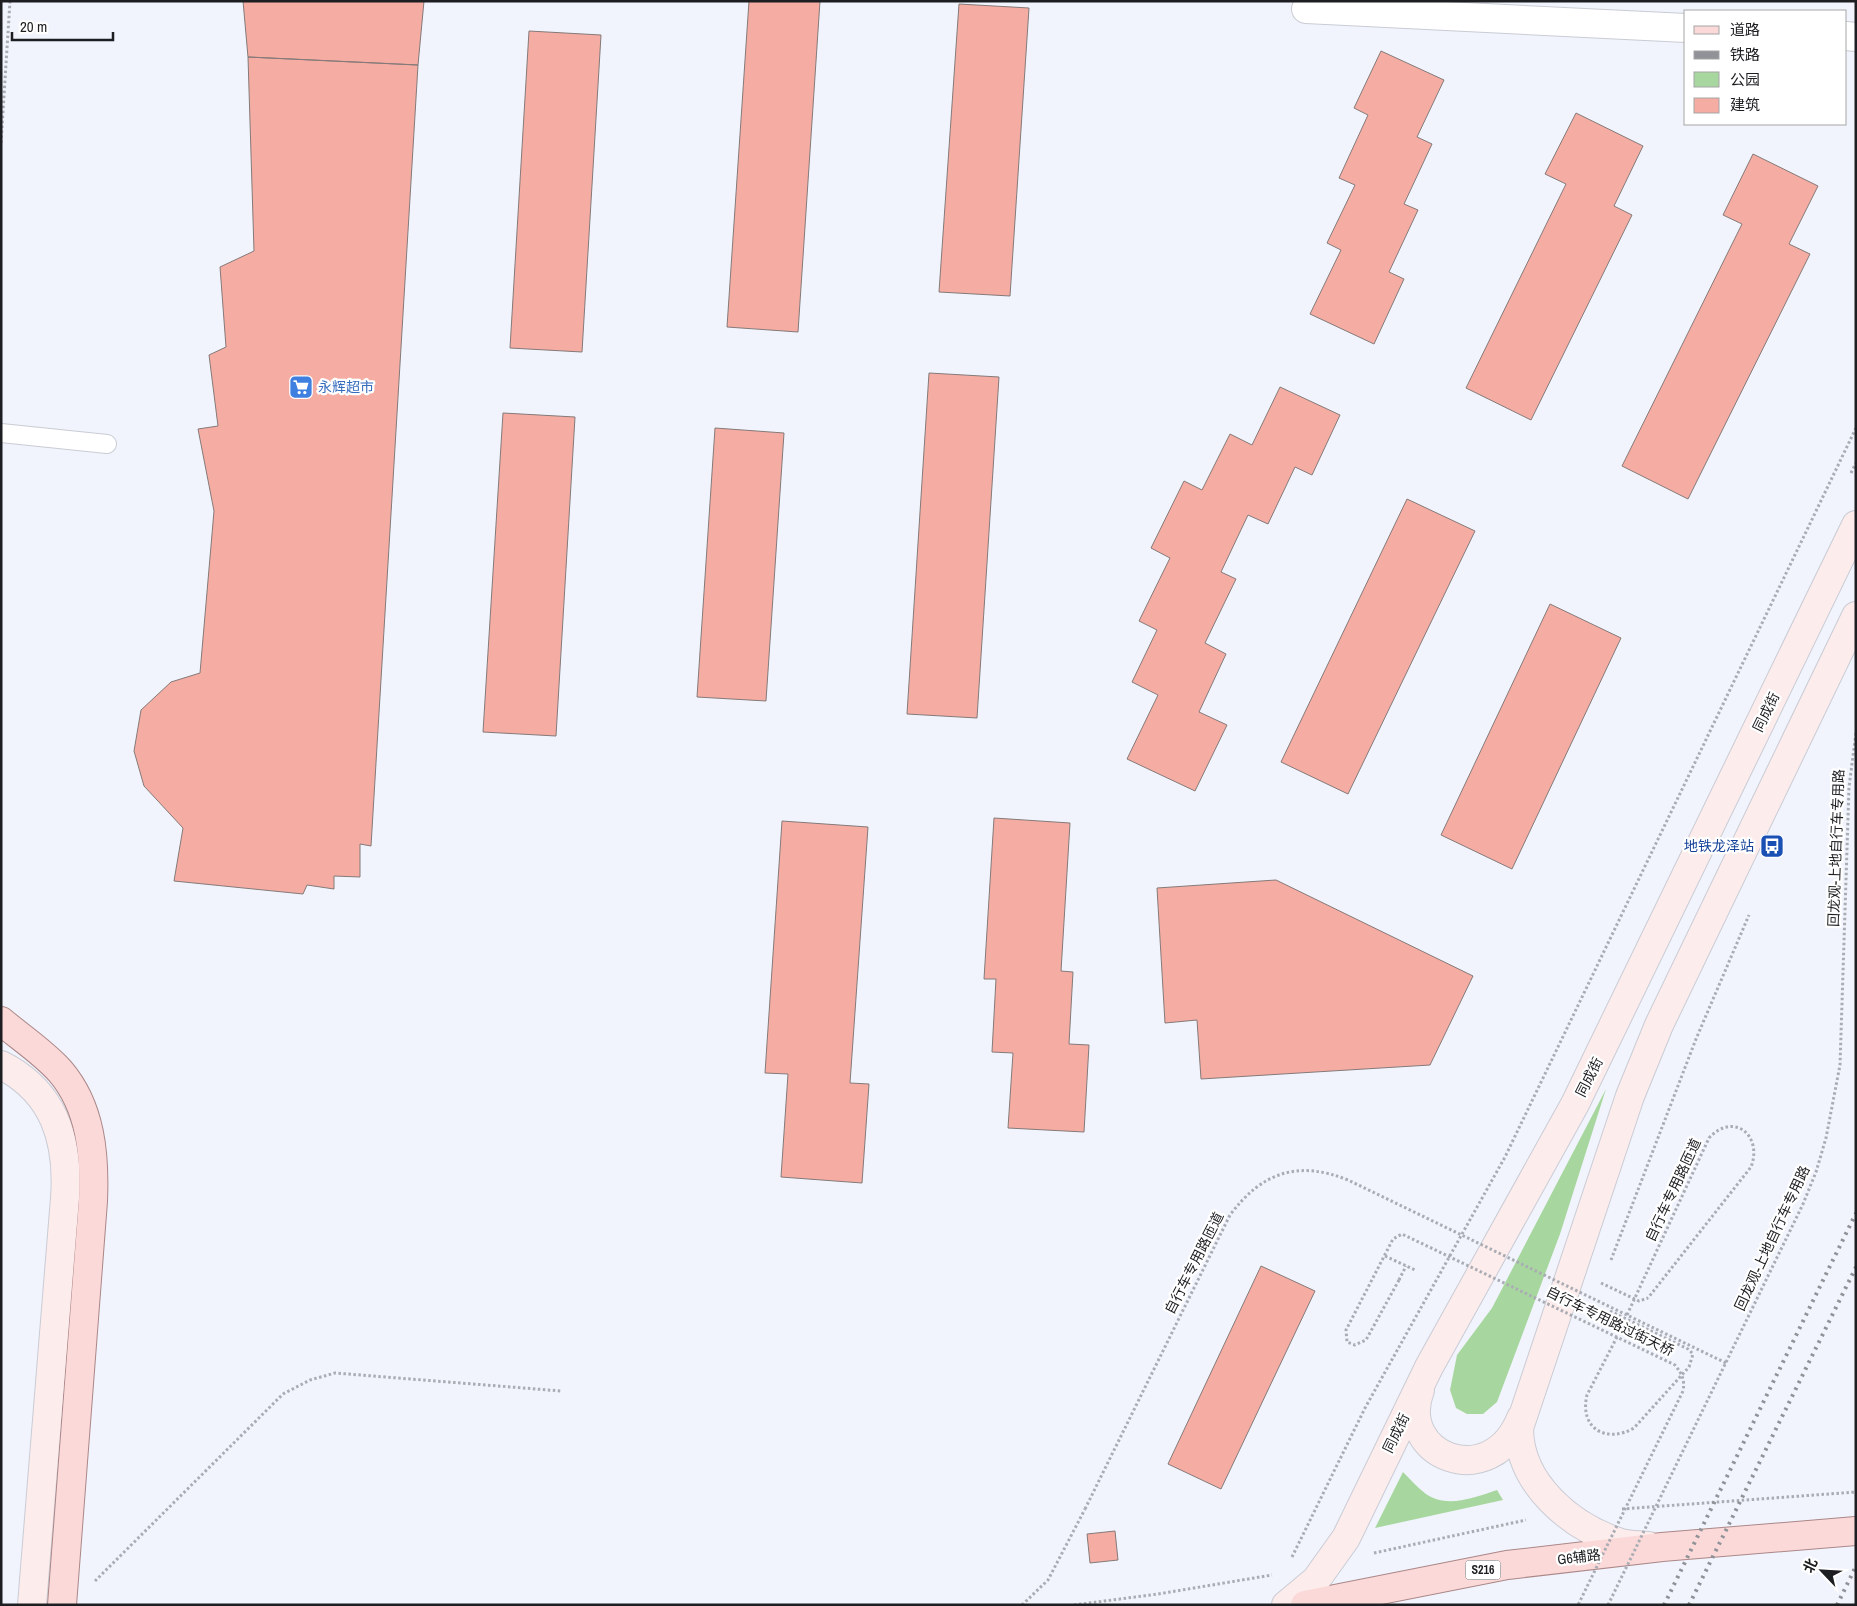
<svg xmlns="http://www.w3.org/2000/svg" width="1857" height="1606" font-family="'Archivo Narrow','Noto Sans SC',sans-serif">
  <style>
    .green { fill: #a7d79f }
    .building { fill: #f5aca3; stroke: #847a79 }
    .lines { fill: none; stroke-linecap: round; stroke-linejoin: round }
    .service-casing { stroke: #c9ccd4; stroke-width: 20 }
    .minor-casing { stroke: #c9ccd4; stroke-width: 30 }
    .secondary-casing { stroke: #c9ccd4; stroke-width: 30 }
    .primary-casing { stroke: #ab8788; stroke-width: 30 }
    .path { stroke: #aaacb3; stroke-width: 3; stroke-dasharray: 2.5 2.5; stroke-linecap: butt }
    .service { stroke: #fff; stroke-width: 18 }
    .minor { stroke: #fff; stroke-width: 28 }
    .secondary { stroke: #fdecec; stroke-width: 28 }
    .primary { stroke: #fbd9d9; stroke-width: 28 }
    .rail { stroke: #909298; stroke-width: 4; stroke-dasharray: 2.5 5; stroke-linecap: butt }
    .path-bridge { stroke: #aaacb3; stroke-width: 3; stroke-dasharray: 2.5 2.5; stroke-linecap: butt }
    .labels { text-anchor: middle; stroke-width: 4.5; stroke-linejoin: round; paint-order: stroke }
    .shield { fill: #fff; stroke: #616264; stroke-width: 1 }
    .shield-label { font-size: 12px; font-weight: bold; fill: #1d1e21 }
    .shop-label { font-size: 14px; fill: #366cbe; stroke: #fff; text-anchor: start }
    .street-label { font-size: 14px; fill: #1d1e21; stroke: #fff }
    .transit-label { font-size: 14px; fill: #164399; stroke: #fff; text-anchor: end }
  </style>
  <rect width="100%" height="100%" fill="#f1f4fd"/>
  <path class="green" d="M1606,1089L1560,1234L1497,1402L1483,1414H1467L1456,1408L1450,1390L1457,1355L1492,1308Z
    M1403,1472C1410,1479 1418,1488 1426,1494C1447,1509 1476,1497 1497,1490L1503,1500L1375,1528Z"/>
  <path class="building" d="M243,1H424L418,65L248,57Z
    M749,1H820L798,332L727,327Z
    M959,4L1029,8L1010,296L939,292Z
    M529,31L601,35L582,352L510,348Z
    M1381,51L1444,80L1417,137L1432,144L1404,204L1418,210L1389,272L1404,279L1374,344L1310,314L1341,250L1327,243L1355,185L1339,178L1368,115L1354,108Z
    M248,57L418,65L371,846L360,844V877L334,876V889L307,885L303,894L174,881L183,828L144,786L134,751L141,710L171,682L200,673L214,511L198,429L218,426L209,355L226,347L220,267L254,251Z
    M1576,113L1643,146L1614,206L1632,215L1531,420L1466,388L1566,184L1545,174Z
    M1753,154L1818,186L1789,244L1810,254L1688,499L1622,466L1742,224L1723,215Z
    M929,373L999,377L977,718L907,714Z
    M1280,387L1340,415L1312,475L1295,467L1268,524L1248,515L1221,572L1236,579L1205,643L1226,654L1199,712L1227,725L1195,791L1127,759L1158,695L1132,682L1157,630L1139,621L1170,558L1151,548L1184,481L1202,490L1230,434L1252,445Z
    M503,413L575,417L556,736L483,732Z
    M715,428L784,433L766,701L697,697Z
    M1407,499L1475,531L1348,794L1281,762Z
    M1550,604L1621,638L1512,869L1441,835Z
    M994,818L1070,823L1061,971L1073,972L1069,1044L1089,1045L1084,1132L1008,1128L1013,1053L992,1052L996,979H984Z
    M782,821L868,827L850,1083L869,1084L862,1183L781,1177L788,1074L765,1073Z
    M1276,880L1473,976L1430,1065L1201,1079L1197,1020L1165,1023L1157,888Z
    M1261,1266L1315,1291L1221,1489L1168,1464Z
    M1115,1531L1118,1560L1090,1563L1087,1534Z"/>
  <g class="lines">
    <g class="service-casing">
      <path id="service" d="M1,433L107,444"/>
    </g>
    <g class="minor-casing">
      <path id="minor" d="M1310,1L1306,9L1686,28
        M1846,36L1856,37"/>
    </g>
    <g class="secondary-casing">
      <path id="secondary" d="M1,1065C55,1092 69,1142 65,1198L32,1605
        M1420,1390C1395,1456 1491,1494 1521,1418
        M1648,1546C1639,1545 1629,1545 1621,1543C1571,1527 1519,1484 1519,1428L1630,1096L1659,1025L1856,616
        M1286,1605L1316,1580L1346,1538L1429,1367L1575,1104L1856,525"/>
    </g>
    <g class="primary-casing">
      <path id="primary" d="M1,1021C20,1037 43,1052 60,1071C91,1107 95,1155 93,1201L62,1605
        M1305,1605L1507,1565L1662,1547L1856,1531"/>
    </g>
    <path class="path" d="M1,143L10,1
      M1851,473L1856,463
      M1385,1256L1415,1270
      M1611,1260L1696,1039L1749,915
      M1399,1280L1406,1266
      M1601,1283L1639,1301L1648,1298
      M1610,1311L1688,1349L1693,1354L1689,1367L1634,1428C1606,1444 1579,1428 1587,1395L1617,1337
      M1622,1509L1856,1492
      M1374,1553L1526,1520
      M1292,1557L1365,1408L1505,1157L1856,428
      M95,1581L283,1394L310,1380L335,1373L561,1391
      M1022,1605L1048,1580L1085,1509
      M1074,1605L1158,1594L1272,1575"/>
    <use href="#service" class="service"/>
    <use href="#minor" class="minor"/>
    <use href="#secondary" class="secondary"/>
    <use href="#primary" class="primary"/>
    <path class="rail" d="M1664,1605L1856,1213
      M1689,1605L1856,1267
      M1837,1605L1856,1566"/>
    <path class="path-bridge" d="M1399,1280L1366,1340L1355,1345L1347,1342L1346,1330L1393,1239L1402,1234L1675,1365C1682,1374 1685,1380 1683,1391L1578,1605
      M1627,1315L1709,1138C1734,1111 1763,1136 1751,1167L1648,1298
      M1085,1509L1230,1215C1262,1172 1298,1160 1348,1180L1726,1363
      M1608,1605L1803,1204L1816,1172L1826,1138L1840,1065L1849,787L1856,733"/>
  </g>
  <defs>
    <g id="supermarket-square" transform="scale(1.25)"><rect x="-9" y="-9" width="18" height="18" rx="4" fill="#3f7fe0" stroke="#fff"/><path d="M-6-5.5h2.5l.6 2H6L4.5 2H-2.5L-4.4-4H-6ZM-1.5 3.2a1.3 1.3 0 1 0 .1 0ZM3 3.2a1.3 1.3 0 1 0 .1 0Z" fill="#fff"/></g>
    <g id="bus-square" transform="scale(1.25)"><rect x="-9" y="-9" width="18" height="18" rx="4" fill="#1a4fb4" stroke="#fff"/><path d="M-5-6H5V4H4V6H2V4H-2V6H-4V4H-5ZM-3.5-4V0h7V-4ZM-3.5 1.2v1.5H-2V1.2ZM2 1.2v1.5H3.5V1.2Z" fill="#fff"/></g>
  </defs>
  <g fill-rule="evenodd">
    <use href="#supermarket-square" x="301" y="387"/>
    <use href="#bus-square" x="1772" y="846"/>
  </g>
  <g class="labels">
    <rect class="shield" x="1465.5" y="1560.5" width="35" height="19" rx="4"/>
    <g class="shield-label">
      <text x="1483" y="1574">S216</text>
    </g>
    <g class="shop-label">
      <text x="318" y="392">永辉超市</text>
    </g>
    <g class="street-label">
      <text transform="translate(1766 712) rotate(-64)" y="5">同成街</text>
      <text transform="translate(1836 848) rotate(-88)" y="5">回龙观-上地自行车专用路</text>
      <text transform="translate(1589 1077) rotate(-63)" y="5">同成街</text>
      <text transform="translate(1673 1190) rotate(-65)" y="5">自行车专用路匝道</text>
      <text transform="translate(1772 1238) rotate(-65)" y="5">回龙观-上地自行车专用路</text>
      <text transform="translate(1194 1263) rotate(-63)" y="5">自行车专用路匝道</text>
      <text transform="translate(1610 1321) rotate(26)" y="5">自行车专用路过街天桥</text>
      <text transform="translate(1396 1433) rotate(-64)" y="5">同成街</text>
      <text transform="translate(1579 1557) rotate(-7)" y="5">G6辅路</text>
    </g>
    <g class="transit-label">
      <text x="1754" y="851">地铁龙泽站</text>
    </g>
  </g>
  <rect width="1857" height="1606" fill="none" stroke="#1d1e21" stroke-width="5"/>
  <rect x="1684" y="10" width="162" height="115" fill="#ffffff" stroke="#a5a5a6"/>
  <rect x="1694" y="26" width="25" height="8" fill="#fbd9d9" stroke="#a5a5a6"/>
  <text x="1730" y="35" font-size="15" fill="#1d1e21">道路</text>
  <rect x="1694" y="51" width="25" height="8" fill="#909298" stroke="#a5a5a6"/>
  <text x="1730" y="60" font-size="15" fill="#1d1e21">铁路</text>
  <rect x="1694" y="72" width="25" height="15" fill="#a7d79f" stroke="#a5a5a6"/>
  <text x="1730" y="85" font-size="15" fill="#1d1e21">公园</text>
  <rect x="1694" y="98" width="25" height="15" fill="#f5aca3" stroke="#a5a5a6"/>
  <text x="1730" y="110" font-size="15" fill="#1d1e21">建筑</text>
  <g transform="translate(1822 1571) rotate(295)" stroke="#ffffff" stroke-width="4" paint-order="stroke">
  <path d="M0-4L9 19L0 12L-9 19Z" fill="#1d1e21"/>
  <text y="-8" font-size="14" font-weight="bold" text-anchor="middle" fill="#1d1e21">北</text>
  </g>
  <path d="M12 32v8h101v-8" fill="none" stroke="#1d1e21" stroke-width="2.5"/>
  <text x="20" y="32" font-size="15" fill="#1d1e21" stroke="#ffffff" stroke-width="4" paint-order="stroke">20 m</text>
</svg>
